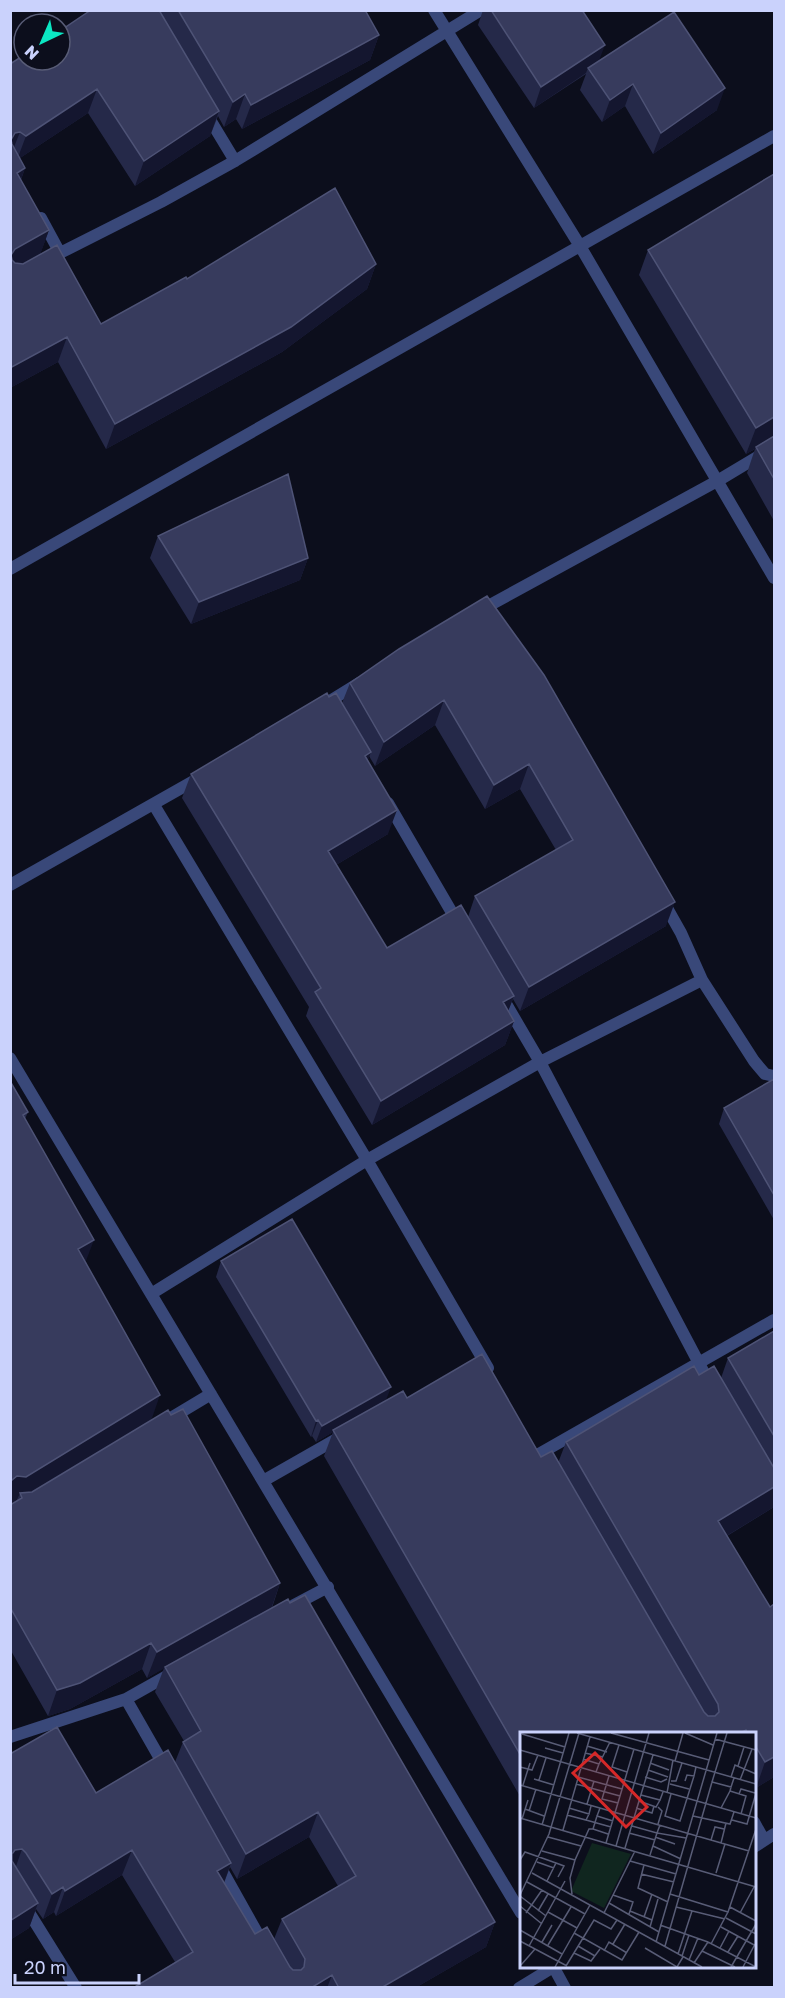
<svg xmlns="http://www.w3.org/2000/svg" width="785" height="1998" font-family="'Golos Text',sans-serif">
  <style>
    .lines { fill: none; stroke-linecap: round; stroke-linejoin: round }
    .street { stroke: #394879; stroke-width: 12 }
    .wall { fill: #252949; fill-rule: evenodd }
    .shaded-wall { fill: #14162f }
    .building { fill: #373b5d; stroke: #4e5376; stroke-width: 1.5 }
    .inset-road { fill: none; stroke: #585c76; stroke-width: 1.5 }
    .view { fill: #d62828; fill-opacity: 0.15; stroke: #d62828; stroke-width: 3 }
    .inset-edge { fill: none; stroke: #cad2fc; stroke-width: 3 }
  </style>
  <rect width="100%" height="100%" fill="#0c0e1c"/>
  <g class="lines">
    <path class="street" d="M434,10L580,246L774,578
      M206,113L235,161
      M41,218L60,253L161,202L235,161L481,10
      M10,569L774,136
      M479,611L719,480L774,447
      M325,704L359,683
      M388,803L458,923
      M154,805L367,1160L488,1368
      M10,885L199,778
      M702,980L754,1061L765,1074L774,1076
      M502,997L540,1062L711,1386
      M10,1058L521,1913
      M151,1294L367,1160L540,1062L702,980L681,933L663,901
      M171,1418L211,1394
      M539,1454L774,1320
      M263,1481L342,1436
      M294,1605L328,1587
      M10,1737L126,1699
      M166,1769L126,1699L174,1672
      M754,1822L764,1840
      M754,1847L774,1834
      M218,1863L264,1945
      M10,1882L76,1988
      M553,1966L565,1988
      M519,1988L555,1966"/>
  </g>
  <path class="wall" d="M91,10H365L379,35L370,60L242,129L236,119L224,127L218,116L210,136L135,186L88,113L20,158L25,168L21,180L49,230L40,254L101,324L187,279L376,264L367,289L282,352L106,449L58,362L10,388V64Z
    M483,10H582L599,61L717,110L653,154L625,106L602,122L580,90L586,74L534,108L478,25Z
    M774,174V521L747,473L755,449L746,454L639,275L648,250Z
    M158,536L308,558L300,580L191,624L150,558Z
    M487,596L666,926L520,1011L513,999L508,1011L514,1021L505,1045L372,1125L306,1016L309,1007L182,798L191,774L329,697L342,703L350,683ZM435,725L485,809L520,789L556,850L475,896L468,917L387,948L336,865L388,834L367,760L369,756L375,766Z
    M774,1079V1220L719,1124L724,1108Z
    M10,1081L28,1112L25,1119L86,1262L151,1420L280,1583L272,1608L495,1922L486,1947L415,1988H133L175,1962L122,1875L56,1916L54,1912L43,1919L36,1909L29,1928L10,1940V1754L96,1793L175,1762L183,1742L184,1741L155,1692L164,1668L147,1678L142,1669L70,1709L48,1716L10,1649V1504L14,1502H10ZM309,1837L338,1886L282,1919L274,1939L255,1934L224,1883L230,1867L237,1879Z
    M221,1261L386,1401L407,1398L541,1457L558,1463L566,1442L699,1375L721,1378L728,1358L774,1331V1507L727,1536L774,1777L756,1788L753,1784V1734H521V1798L324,1456L333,1432L316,1442L312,1436L311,1437L216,1277Z"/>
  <path class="shaded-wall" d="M379,35L370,60L242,129L251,105Z
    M605,45L597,66L588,68L586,73L534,108L541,87Z
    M633,84L625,106L602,122L610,100Z
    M725,88L717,110L653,154L661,133Z
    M97,89L88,113L17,160L26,136Z
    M245,94L236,119L224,127L233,102Z
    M219,111L210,136L135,186L144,161Z
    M20,132L10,157V141L15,133Z
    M25,168L16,193L17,173Z
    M49,230L40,255L10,271V256L15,249Z
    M376,264L367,289L282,352L106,449L115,424Z
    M67,337L58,362L10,388V368Z
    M774,417V440H770L746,454L756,428Z
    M308,558L300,580L191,624L199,602Z
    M444,700L435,725L375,766L384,742Z
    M371,752L362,776L365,756Z
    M529,764L520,789L485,809L494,785Z
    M397,810L388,834L319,875L328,851Z
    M675,902L666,926L520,1011L529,987Z
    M514,996L505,1019L503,1002Z
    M514,1021L505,1045L372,1125L381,1101Z
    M94,1240L84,1266L78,1249Z
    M391,1387L385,1403L333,1430V1432L316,1442L322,1426Z
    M160,1395L151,1421L22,1498L20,1493L16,1502H10V1485L12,1480L17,1476Z
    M318,1420L312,1436L311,1437L316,1421Z
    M774,1487V1507L708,1547L718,1521Z
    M280,1583L271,1609L147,1678L157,1652Z
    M151,1643L142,1669L70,1709L48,1716L57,1690Z
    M774,1757V1777L756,1788L765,1762Z
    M318,1812L309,1837L237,1879L246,1854Z
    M22,1849L13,1875L12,1854L15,1850Z
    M132,1850L122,1875L56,1916L65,1891Z
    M231,1863L222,1888L217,1871Z
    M63,1887L54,1912L43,1919L52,1894Z
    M38,1903L29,1928L10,1940V1921Z
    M495,1922L486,1947L415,1988H381Z
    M332,1975L327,1988H311Z"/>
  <path class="building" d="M91,10H159L219,111L144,161L97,89L26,136L20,132L15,133L11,140L12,144L25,168L17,173L49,230L15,249L11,255L12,260L15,263L23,264L57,245L101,324L186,277L187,279L335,188L376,264L291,327L115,424L67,337L10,368V64L24,55V60H60V31Z
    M178,10H365L379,35L251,105L245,94L233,102Z
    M491,10H582L605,45L541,87Z
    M674,12L725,88L661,133L633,84L610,100L588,68Z
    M774,174V417L756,428L648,250Z
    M774,436V479L756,447Z
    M288,474L308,558L199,602L158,536Z
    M487,596L544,675L675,902L529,987L475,896L573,840L529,764L494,785L444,700L384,742L350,683L399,649Z
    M327,693L329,697L336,693L371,752L365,756L397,810L328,851L387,948L461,905L514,996L503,1002L514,1021L381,1101L315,992L321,988L191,774Z
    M774,1079V1195L724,1108Z
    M10,1081L28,1112L23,1115L94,1240L78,1249L160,1395L26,1477L17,1476L12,1480L10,1476Z
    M292,1219L391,1387L322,1426L318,1420L316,1421L221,1261Z
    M774,1331V1436L728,1358Z
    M482,1354L541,1457L552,1451L704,1712L708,1716H715L719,1712L718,1704L566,1442L694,1366L699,1375L714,1366L774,1468V1487L718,1521L770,1607L774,1604V1757L765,1762L753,1742V1734H748L746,1730L738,1734H521V1756L333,1430L403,1391L407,1398Z
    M183,1409L280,1583L157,1652L151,1643L80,1683L57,1690L10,1607V1505L22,1498L20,1493L32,1492L168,1410L171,1415Z
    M305,1595L495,1922L381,1988H339L332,1975L311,1988H133L193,1952L132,1850L65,1891L63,1887L52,1894L26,1853L22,1849L15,1850L12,1854V1861L38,1903L10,1921V1754L57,1727L96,1793L168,1750L231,1863L217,1871L255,1934L267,1927L290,1967L293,1970H301L304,1967L305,1959L282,1919L356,1876L318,1812L246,1854L183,1742L201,1731L165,1667L288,1599L290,1603Z"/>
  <g transform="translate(520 1732)">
    <rect width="236" height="236" fill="#0c0e1c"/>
    <path d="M72,111L111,122L84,176L51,159Z" fill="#10261f"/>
    <path class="inset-road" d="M57,1L236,52M91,1L189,28M165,1L193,13M207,1L192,50L211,55L214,46M2,2L45,15M195,7L236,18M99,13L92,35L107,40M67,14L87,20M25,16L43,21M0,18L236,86M65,21L83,25M63,27L79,32L76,40M155,29L163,1M130,31L149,38M79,32L90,10M218,34L224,15M0,35L12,38L18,23M128,38L148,45M89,44L82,67L98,71M58,45L102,57M125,45L141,50L147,47M211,45L215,33L236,42M14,47L34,53M19,48L26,26M220,48L232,17M151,49H156L162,31M165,49L167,43L174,44L176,35M56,52L100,64M150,52L169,57M0,53L229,119M3,53L10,31M211,55L210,59L226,64L221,82M147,61L153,28M151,62L145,84L160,89L174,44M219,62L221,57L235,61M121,63L140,68L143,60M119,69L133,23M67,72L74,49M138,75L142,79L138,92M49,76L69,82L71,74M80,76L77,84L93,89M116,76L132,81L134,74M201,76L210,59M5,77L24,84M9,79L16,57M47,83L66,88L69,82M77,84L73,97L88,102M173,84L210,92L214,80M0,86L236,155M2,87L8,68M66,88L91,95M212,88L227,92L236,61M22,93L49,1M140,93L137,101L166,106M112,94L137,101L130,123M43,98L70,5M109,101L135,108M28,105L61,114M135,105L155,112M191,108L195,95L204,97M86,111L114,17M201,111L206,91M96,114L129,1M133,114L161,127M105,116L119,69L136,75L140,68M22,119L55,128M0,128L5,120L36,131M110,129L156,142M17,130L34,136M124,133L118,156L148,170M12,141L182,235M196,141L205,112M121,142L154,150M27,149L36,131L44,134L38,145M7,150L65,182M52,162L50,146L55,128L69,97H73M150,162L208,180L236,97M0,163L29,102L59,1M93,163L113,170L109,182M0,164L26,184M89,171L139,200M0,174L22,192M156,175L205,187M210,175L236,189M18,179L28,162M110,179L132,188M28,180L57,196M6,181L22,158M84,181L115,119M220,181L234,155M124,185L132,162M206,186L236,202M140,193L188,210M130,195L138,167M201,195L236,214M0,198L42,222M54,201L102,228L119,200M0,209L47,234M22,210L32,193M136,210L197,1M93,212L105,192M191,212L208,180M28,213L51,175M9,214L45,149M58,214L75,224M145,214L192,50M125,216L157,235L163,225M200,216L209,199M84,219L89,210L107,221M182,219L215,235M208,220L218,204M54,221L71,229L80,217M158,222L172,179M162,224L169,203M169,228L178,206M174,231L188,210L236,235M1,233L15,217M46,234L74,188L91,197L97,188M35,235L70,173M211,235L236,192M223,235L235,212"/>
    <path class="view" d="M75,21L127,75L106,95L53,41Z"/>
    <rect width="236" height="236" class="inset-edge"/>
  </g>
  <rect width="785" height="1998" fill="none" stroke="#cad2fc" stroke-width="24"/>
  <g transform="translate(42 42) rotate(224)"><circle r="28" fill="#0c0e1c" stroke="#585c76" stroke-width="1.5"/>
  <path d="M0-4.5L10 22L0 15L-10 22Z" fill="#0be7c3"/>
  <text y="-9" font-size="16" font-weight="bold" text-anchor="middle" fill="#cad2fc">N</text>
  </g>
  <path d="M15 1974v9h124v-9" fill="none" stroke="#cad2fc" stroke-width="3"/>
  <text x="24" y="1974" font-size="18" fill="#cad2fc" stroke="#0c0e1c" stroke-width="4.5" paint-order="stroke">20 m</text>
</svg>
